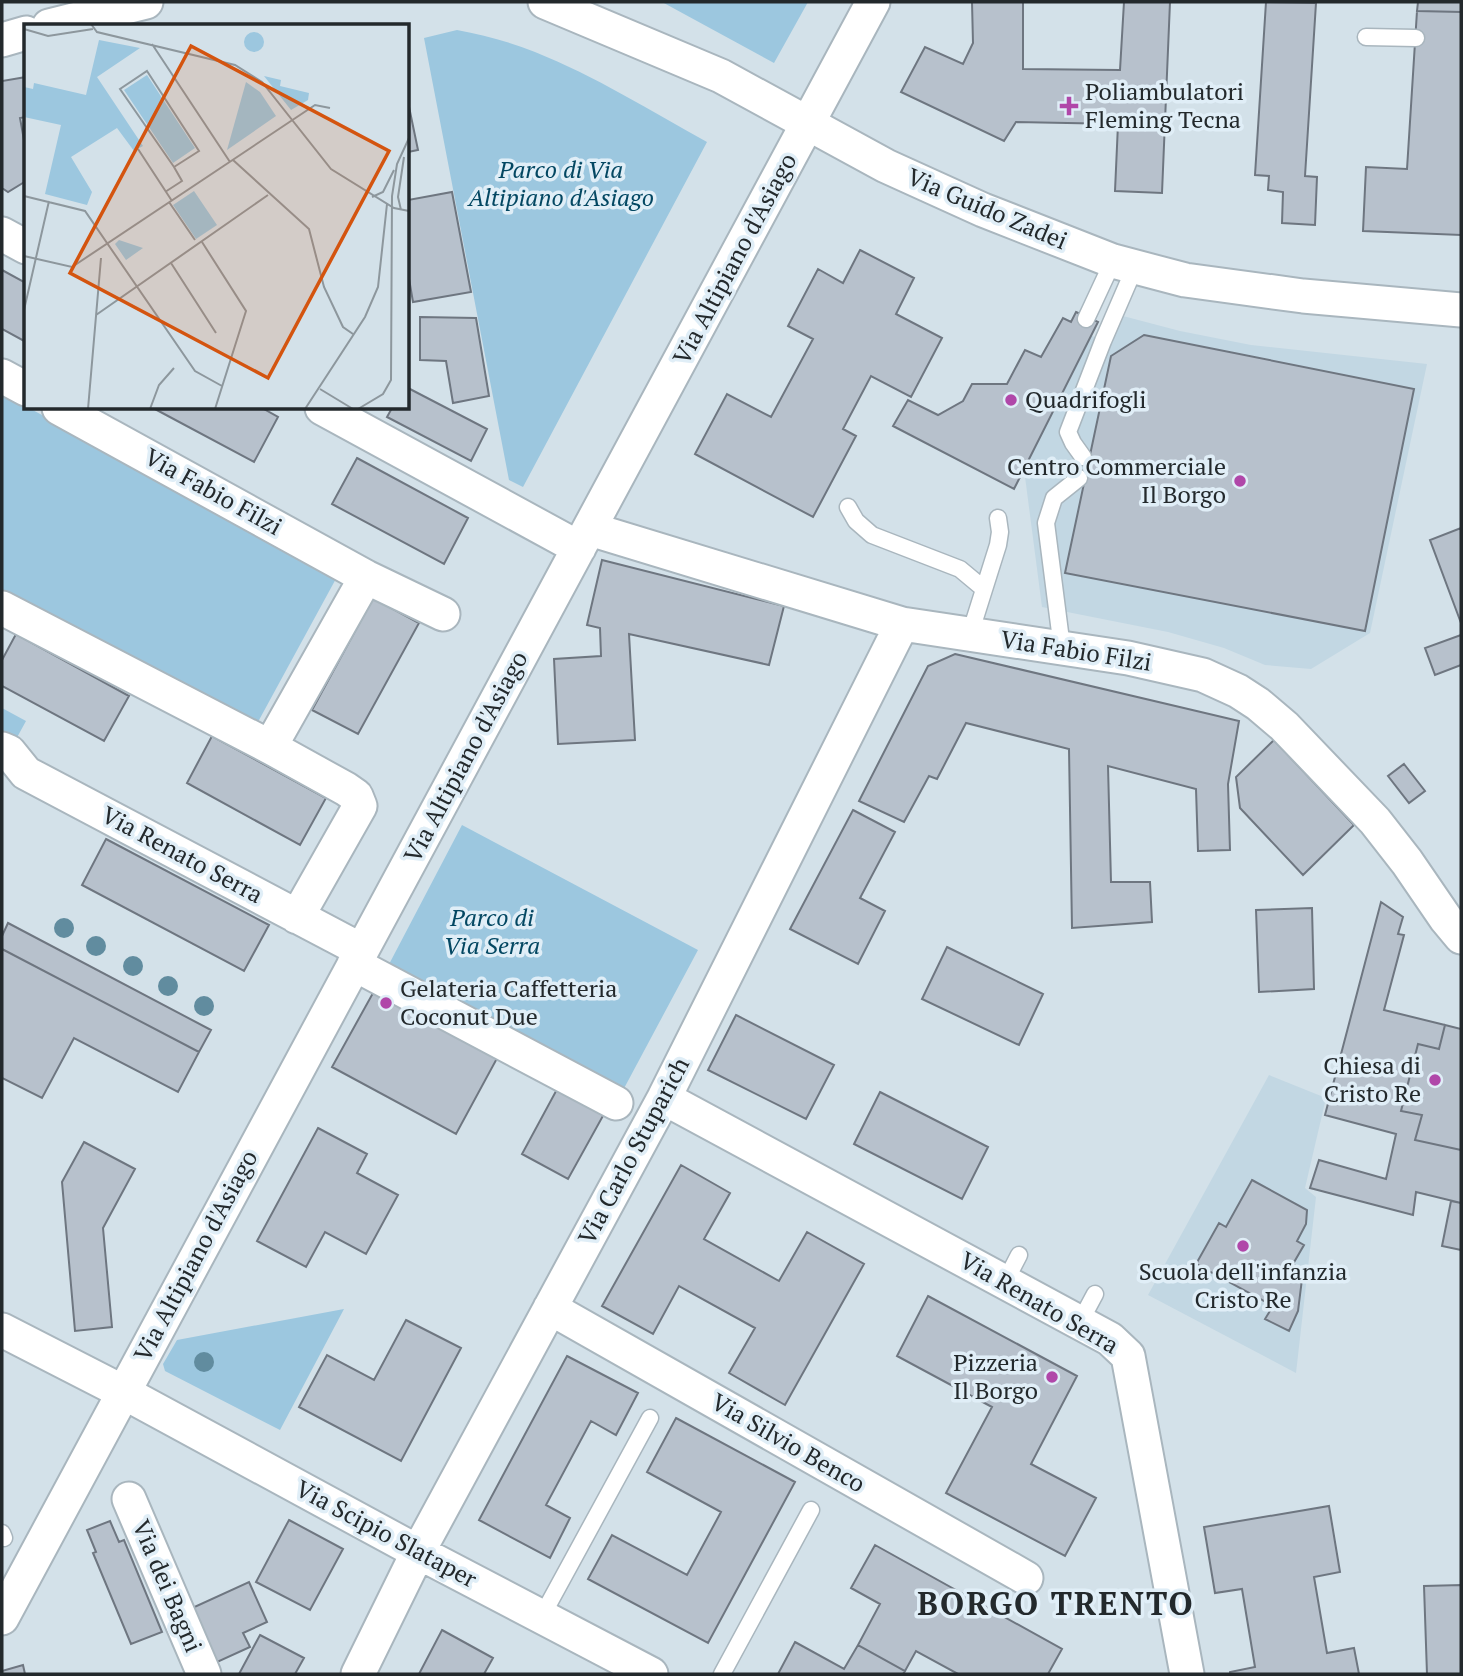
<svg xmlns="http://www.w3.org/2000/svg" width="1463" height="1676" font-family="'PT Serif',serif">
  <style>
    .built { fill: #c2d7e3 }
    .green { fill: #9cc7df }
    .building { fill: #b7c1cc; stroke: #6e7680; stroke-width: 2 }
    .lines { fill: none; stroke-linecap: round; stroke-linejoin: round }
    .lane-casing { stroke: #a9b6be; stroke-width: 19 }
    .street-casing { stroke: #a9b6be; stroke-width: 37 }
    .lane { stroke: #fff; stroke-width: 16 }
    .street { stroke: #fff; stroke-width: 33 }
    .tree { fill: #618c9f }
    .poi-dot { fill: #b047a9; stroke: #e0eef7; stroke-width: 2.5 }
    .labels { text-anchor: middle; stroke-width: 7; stroke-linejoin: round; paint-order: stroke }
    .poi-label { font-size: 24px; fill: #23292c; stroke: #e0eef7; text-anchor: start }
    .park-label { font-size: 24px; font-style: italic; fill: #034762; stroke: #e0eef7 }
    .street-label { font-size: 24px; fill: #23292c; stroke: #e0eef7 }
    .district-label { font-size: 32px; font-weight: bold; letter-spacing: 2px; fill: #23292c; stroke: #e0eef7 }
    .inset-road { fill: none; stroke: #8d979d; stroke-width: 2 }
    .view { fill: #d4540f; fill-opacity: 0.15; stroke: #d4540f; stroke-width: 3.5 }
    .inset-edge { fill: none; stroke: #23292c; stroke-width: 3.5 }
  </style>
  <rect width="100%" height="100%" fill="#d3e1e9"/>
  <path class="built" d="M1123,316L1180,331L1251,345L1427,364L1370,633L1311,669L1265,665L1224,648L1168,632L1042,607L1024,469L1090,335L1111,344Z
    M1269,1075L1326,1098L1305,1188L1316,1197L1296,1373L1148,1295Z"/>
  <path class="green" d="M662,2H808L774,63Z
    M457,30C484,35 510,42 535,52C595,76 651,111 707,142L523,487L509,480L424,38Z
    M2,393L26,406V408H29L338,575L253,731L2,595Z
    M2,708L26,721L2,765Z
    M462,825L698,950L621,1094L386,970Z
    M344,1309L280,1430L165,1371L163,1364L177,1340Z"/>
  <path class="building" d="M972,2H1023V69L1120,70L1124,2H1170L1162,193L1115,191L1118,124L1016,122L1004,141L901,92L925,47L963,64L973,43Z
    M1266,2L1316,3L1305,176L1317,177L1315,225L1282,223L1283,192L1268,190L1269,176L1255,175Z
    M1418,2H1461V12L1417,11Z
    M1417,11L1461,12V235L1363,231L1366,167L1407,169Z
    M26,77V117L20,118L26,151V181L8,192L2,188V81Z
    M408,102L418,150L408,152Z
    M452,192L471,292L413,302L408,273V200Z
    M860,250L914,278L896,314L942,338L911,397L871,376L843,429L856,436L813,517L695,454L727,394L771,417L813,339L788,326L818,269L843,283Z
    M2,270L26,283V342L2,329Z
    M1076,312L1098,322L1014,489L893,426L908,400L938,415L963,401L972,384H1007L1025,350L1041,357L1063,318L1071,322Z
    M420,317L476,318L489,396L453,403L446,361L420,360Z
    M1144,335L1414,389L1365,631L1065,573L1111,356Z
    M408,388L487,429L471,461L387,417L392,408H408Z
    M153,408H262L278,417L254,462Z
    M357,458L468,518L444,564L332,504Z
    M1461,528V623L1430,540Z
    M602,560L784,606L769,665L629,634L635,740L558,744L554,659L601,656L600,628L587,625Z
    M373,598L419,623L358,734L312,710Z
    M16,634L129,696L104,741L2,686V660Z
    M1461,635V665L1435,675L1425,648Z
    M955,654L1239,721L1228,784L1230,850L1198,851L1196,789L1108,766L1111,882H1150L1152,922L1072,928L1069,749L966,723L937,779L929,776L904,822L859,801L928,666Z
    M212,736L326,798L300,845L187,783Z
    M1274,740L1354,825L1303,875L1240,808L1236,777Z
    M1404,764L1425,791L1409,803L1388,776Z
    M853,810L895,832L860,898L885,911L858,964L790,929Z
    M106,839L269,925L244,971L82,885Z
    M1381,902L1403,917L1398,934L1404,935L1384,1010L1445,1025L1439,1049L1418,1044L1401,1111L1422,1115L1415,1140L1461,1150V1203L1416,1192L1413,1215L1310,1188L1319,1160L1386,1179L1396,1134L1325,1115Z
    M1312,908L1314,989L1259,992L1256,910Z
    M8,923L211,1030L199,1052L2,949V936Z
    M947,947L1043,994L1019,1045L922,999Z
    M2,949L199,1052L178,1092L74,1038L42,1098L2,1078Z
    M378,984L501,1051L456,1134L332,1067Z
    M736,1015L834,1065L806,1119L708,1070Z
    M1445,1025L1461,1029V1150L1415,1140L1422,1115L1401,1111L1418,1044L1439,1049Z
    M562,1080L609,1105L568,1179L522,1154Z
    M880,1092L988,1147L962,1199L854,1144Z
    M318,1128L367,1154L357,1173L398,1195L366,1254L325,1232L306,1267L257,1241Z
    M84,1142L135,1169L103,1228L112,1327L75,1331L62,1182Z
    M681,1165L730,1193L704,1239L779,1281L807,1232L864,1264L785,1405L729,1373L755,1328L679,1286L653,1334L602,1306Z
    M1252,1180L1307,1210L1306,1224L1297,1241L1304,1245L1293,1264L1303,1271L1298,1311L1289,1331L1265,1319L1273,1306L1196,1264L1219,1223L1226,1227Z
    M1451,1201L1461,1203V1250L1442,1246Z
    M928,1296L1077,1376L1031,1464L1096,1498L1065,1556L946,1493L992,1407L897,1356Z
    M406,1320L461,1348L401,1461L299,1407L327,1355L374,1380Z
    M567,1356L638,1393L616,1435L591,1421L546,1505L570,1518L550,1558L479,1520Z
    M676,1418L795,1482L708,1643L588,1579L612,1535L687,1575L721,1512L647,1472Z
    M1329,1506L1340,1572L1314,1577L1327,1653L1354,1648L1359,1674H1230V1672L1255,1667L1242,1589L1215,1593L1204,1527Z
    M289,1520L343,1549L310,1610L256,1582Z
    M110,1521L119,1542L124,1540L162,1632L131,1644L93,1553L96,1552L87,1530Z
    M875,1545L1062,1649L1048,1674H958L916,1651L905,1671L858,1645L880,1604L851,1588Z
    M249,1582L267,1622L243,1633L250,1647L215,1663L190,1609Z
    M1461,1585V1674H1427L1424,1586Z
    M442,1630L493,1658L484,1674H419Z
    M260,1635L304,1658L295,1674H239Z
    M795,1642L844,1669L858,1645L905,1671L903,1674H778Z
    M23,1665L25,1674H2V1671Z"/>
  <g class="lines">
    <g class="lane-casing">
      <path id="lane" d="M1366,37L1416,38
        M1086,319L1113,261
        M1083,457L1073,443L1068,432L1103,341L1135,267
        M848,507L856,521L872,535L960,569L984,589
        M970,634L998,545L1000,532L998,518
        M1062,648L1046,523L1054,498L1079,478
        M1005,1282L1019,1255
        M1080,1322L1095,1294
        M2,1533L4,1538
        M542,1616L650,1418
        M722,1674L811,1510"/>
    </g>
    <g class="street-casing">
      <path id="street" d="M545,2L721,76L886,166L983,210L1113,261L1185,280L1303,296L1461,310
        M49,26L146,2
        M2,40L26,33
        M2,234L26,247
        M2,376L26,389
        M322,408L579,548
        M590,529L902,624L1128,658L1203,675L1238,691L1258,704L1284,726L1375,821L1407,862L1446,919L1461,937
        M366,577L443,614
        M2,608L270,747L366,577L59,408
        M270,747L346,789L356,796L360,806L297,917
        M2,749L9,752L26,773L361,950
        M354,964L616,1103
        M664,1098L1110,1339L1128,1356L1187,1674
        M550,1308L1026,1578
        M2,1330L123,1392L418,1552L651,1674
        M129,1499L204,1674
        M2,1618L873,2
        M358,1674L418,1552L664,1098L902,624"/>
    </g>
    <use href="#lane" class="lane"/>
    <use href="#street" class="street"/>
  </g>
  <g class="tree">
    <circle cx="64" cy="928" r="10"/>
    <circle cx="96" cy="946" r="10"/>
    <circle cx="133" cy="966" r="10"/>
    <circle cx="168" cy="986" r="10"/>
    <circle cx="204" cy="1006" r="10"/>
    <circle cx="204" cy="1362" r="10"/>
  </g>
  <g class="poi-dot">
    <path d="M1065.5 95.5h7v7h7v7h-7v7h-7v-7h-7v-7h7z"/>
    <circle cx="1011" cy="400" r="7"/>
    <circle cx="1240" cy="481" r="7"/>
    <circle cx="386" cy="1003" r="7"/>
    <circle cx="1435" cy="1080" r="7"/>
    <circle cx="1243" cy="1246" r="7"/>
    <circle cx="1052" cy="1377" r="7"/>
  </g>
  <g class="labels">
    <g class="poi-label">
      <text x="1085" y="100">Poliambulatori<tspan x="1085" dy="28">Fleming Tecna</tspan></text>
      <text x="1025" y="408">Quadrifogli</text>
      <text x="1226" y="475" text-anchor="end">Centro Commerciale<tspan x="1226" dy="28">Il Borgo</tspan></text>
      <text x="400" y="997">Gelateria Caffetteria<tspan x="400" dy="28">Coconut Due</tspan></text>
      <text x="1421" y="1074" text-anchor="end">Chiesa di<tspan x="1421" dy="28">Cristo Re</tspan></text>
      <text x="1243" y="1280" text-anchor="middle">Scuola dell'infanzia<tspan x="1243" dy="28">Cristo Re</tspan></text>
      <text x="1038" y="1371" text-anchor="end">Pizzeria<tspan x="1038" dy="28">Il Borgo</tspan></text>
    </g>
    <g class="park-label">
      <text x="561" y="178">Parco di Via<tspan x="561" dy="28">Altipiano d'Asiago</tspan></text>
      <text x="492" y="926">Parco di<tspan x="492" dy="28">Via Serra</tspan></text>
    </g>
    <g class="street-label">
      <text transform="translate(987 209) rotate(23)" y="8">Via Guido Zadei</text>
      <text transform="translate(735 259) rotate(-62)" y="8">Via Altipiano d'Asiago</text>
      <text transform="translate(213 492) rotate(29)" y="8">Via Fabio Filzi</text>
      <text transform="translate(1076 651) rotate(9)" y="8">Via Fabio Filzi</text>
      <text transform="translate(466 757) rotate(-62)" y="8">Via Altipiano d'Asiago</text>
      <text transform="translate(182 855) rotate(28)" y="8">Via Renato Serra</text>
      <text transform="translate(634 1151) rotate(-62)" y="8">Via Carlo Stuparich</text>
      <text transform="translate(196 1256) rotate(-62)" y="8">Via Altipiano d'Asiago</text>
      <text transform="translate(1039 1303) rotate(30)" y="8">Via Renato Serra</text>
      <text transform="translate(788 1443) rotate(30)" y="8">Via Silvio Benco</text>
      <text transform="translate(386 1534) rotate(28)" y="8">Via Scipio Slataper</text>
      <text transform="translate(167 1586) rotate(67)" y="8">Via dei Bagni</text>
    </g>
    <g class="district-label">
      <text x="1056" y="1615">BORGO TRENTO</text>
    </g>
  </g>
  <g transform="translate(24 24)">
    <rect width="385" height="385" fill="#d3e1e9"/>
    <path d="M220 18a10 10 0 1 1 20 0a10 10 0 1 1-20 0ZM75,16L116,24L73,53L119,122L110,127L93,104L47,133L68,168L63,181L21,170L37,101L0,93V63L9,65L10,59L62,71ZM123,51L171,124L149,139L100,66ZM240,52L257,56L256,62L285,69L284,76L267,86ZM222,58L236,68L252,92L203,126ZM170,167L193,201L172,215L149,181ZM95,216L119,224L102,236L91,220Z" fill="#9cc7df"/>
    <path class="inset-road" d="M67,0L73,8L211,41L238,58L307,145L370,184L385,187M0,5L24,12L69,5M128,20L206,138M123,47L175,127L150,143L96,65ZM114,125L148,177M209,136L285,205L300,263L319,303L329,310M141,168L158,157L150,143M0,172L61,187L171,347L198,362M348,173L359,168L370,146M145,178L171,216M377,186L374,173L380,133M178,218L222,287L191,385M0,232L48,243L291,81L306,84M147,239L192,309M0,286L25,177M72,291L244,171M296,365L329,385M64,385L77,234M126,385L135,361L150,344M281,385L341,293L354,263L363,180M334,385L359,370L367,356L368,172L373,140L385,114"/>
    <path class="view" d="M167,22L365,127L244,354L46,249Z"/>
    <rect width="385" height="385" class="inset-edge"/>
  </g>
  <rect width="1463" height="1676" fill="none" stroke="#23292c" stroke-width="7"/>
</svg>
